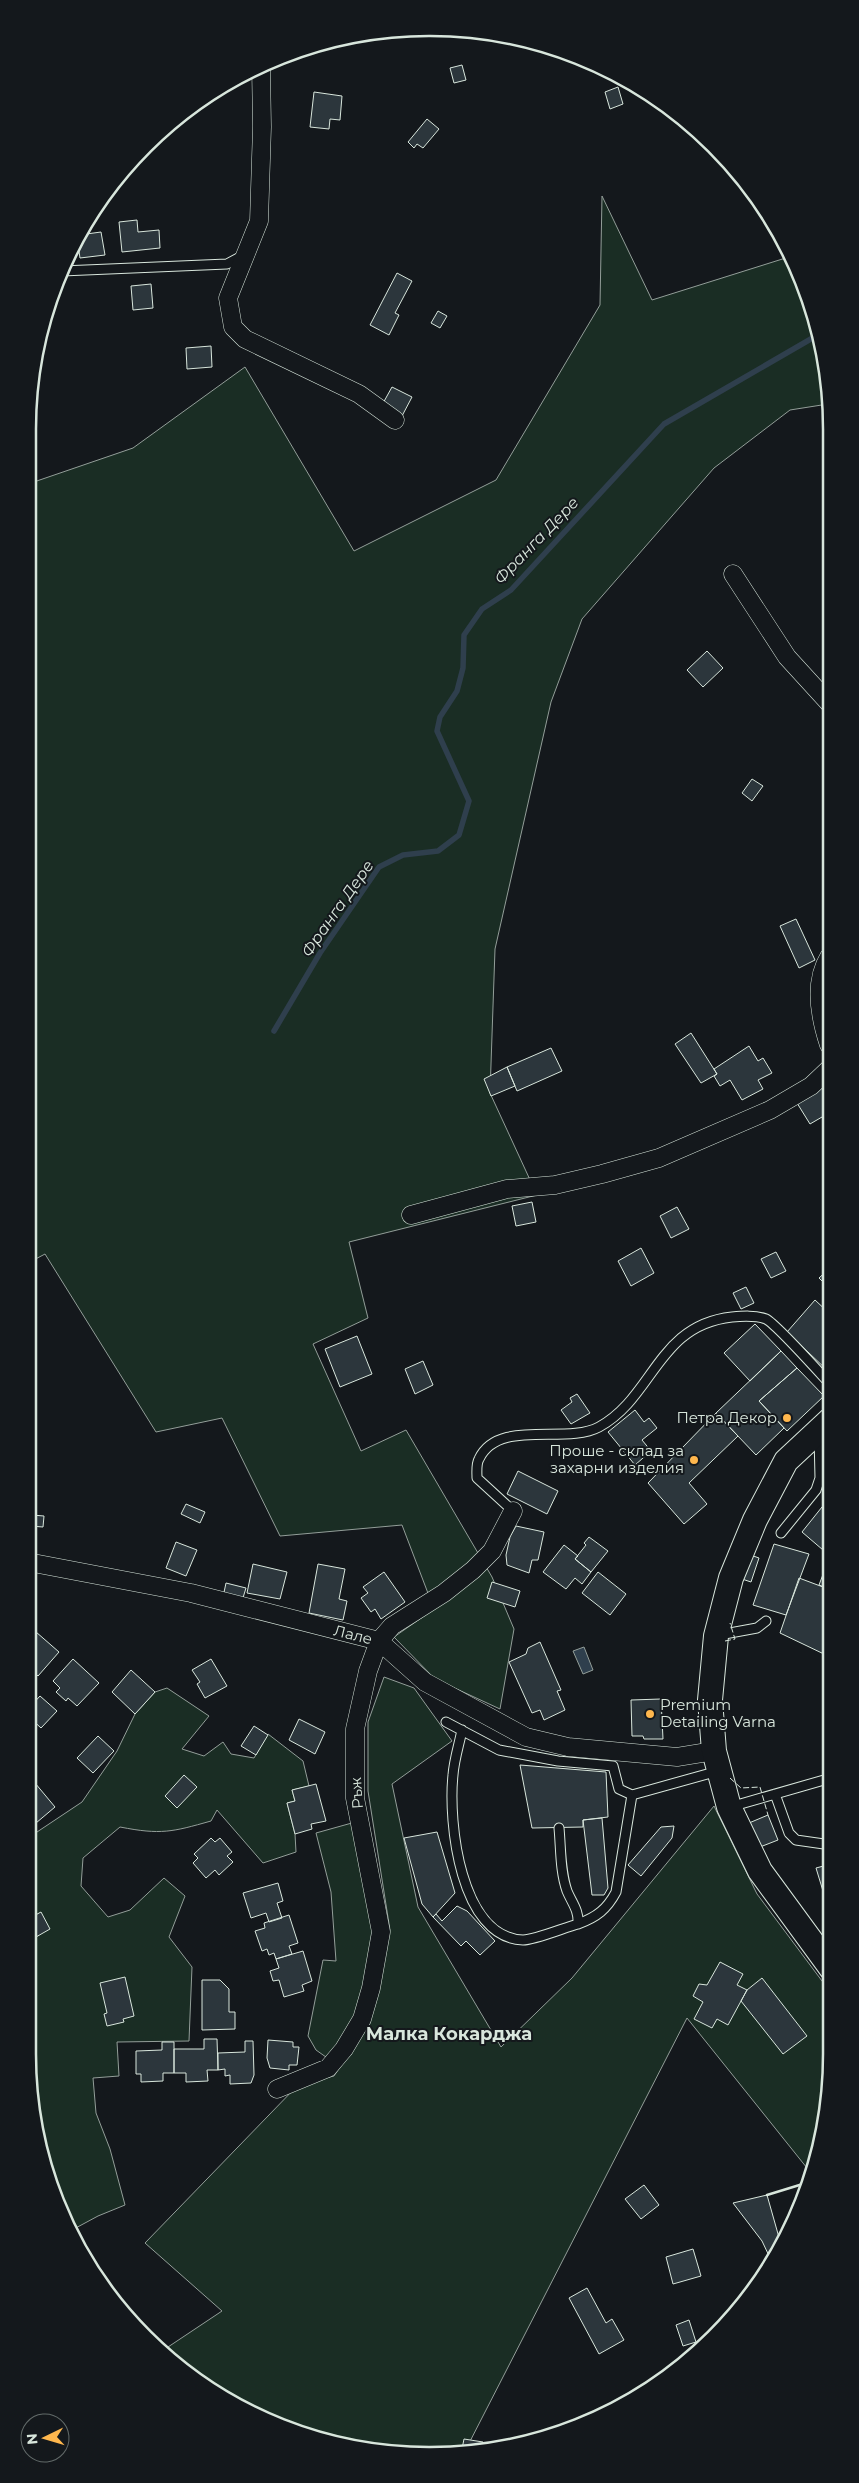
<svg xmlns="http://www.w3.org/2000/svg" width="859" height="2483" font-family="Montserrat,sans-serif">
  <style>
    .green { fill: #1a2d24; stroke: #939e99 }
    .water { fill: #2f3f4d; stroke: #939e99 }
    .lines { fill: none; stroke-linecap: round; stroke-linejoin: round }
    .stream { stroke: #2f3f4d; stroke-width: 5.5 }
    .building { fill: #2c363c; stroke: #d8e6dc }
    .lane-casing { stroke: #d8e6dc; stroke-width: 11 }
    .street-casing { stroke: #d8e6dc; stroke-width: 19 }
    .secondary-casing { stroke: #d8e6dc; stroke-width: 26 }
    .lane { stroke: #14181c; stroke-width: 9 }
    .street { stroke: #14181c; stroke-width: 18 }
    .secondary { stroke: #14181c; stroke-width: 24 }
    .fence { stroke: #d8e6dc; stroke-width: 1; stroke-dasharray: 6 2.5; stroke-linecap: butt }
    .wall { stroke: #d8e6dc; stroke-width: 2.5 }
    .poi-dot { fill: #ffb74d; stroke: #14181c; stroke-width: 2 }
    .labels { text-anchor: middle; stroke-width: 4; stroke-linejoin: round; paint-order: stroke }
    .poi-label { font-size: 15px; fill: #d8e6dc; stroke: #14181c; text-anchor: end }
    .street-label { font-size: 15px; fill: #d8e6dc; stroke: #14181c }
    .water-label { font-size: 16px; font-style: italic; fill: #d8e6dc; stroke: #14181c }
    .quarter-label { font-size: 18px; font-weight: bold; fill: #d8e6dc; stroke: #14181c }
    .rim { fill: none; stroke: #d8e6dc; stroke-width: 2.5 }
  </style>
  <rect width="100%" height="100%" fill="#14181c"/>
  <path class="green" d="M602,196L652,300L792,256L828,377V404L790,410L714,468L582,619L551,702L495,949L490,1093L537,1195L349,1242L368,1318L313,1344L361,1451L406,1430L492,1577L514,1629L500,1709L435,1679L394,1637L434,1609L402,1525L280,1536L222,1418L156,1432L45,1254L28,1263V484L133,448L245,367L354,551L496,480L600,305Z
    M384,1677L414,1688L452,1741L392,1784L418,1907L501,2047L572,1978L714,1806L757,1894L831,1993V2054L818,2157L811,2173L687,2018L464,2453L455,2455L377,2452L251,2414L185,2372L162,2351L222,2311L145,2243L299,2084L334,2076L369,2024L390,1930L368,1791V1722Z
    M167,1688L209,1716L182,1749L204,1756L223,1742L231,1754L254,1758L268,1734L303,1761L309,1786L292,1790L295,1801L287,1803L295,1834L296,1852L263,1863L217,1810L211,1821C172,1832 161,1835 120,1827L83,1858L81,1886L108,1917L130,1910L164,1878L185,1896L169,1937L192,1967L189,2041L117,2042L119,2076L93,2078L96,2113L110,2149L125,2205L98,2216L72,2230C26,2156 28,2064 28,1979C28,1932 28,1885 28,1838L82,1802L117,1751L135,1714L155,1692Z
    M359,1821L381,1932L371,1988L333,2062L316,2050L308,2036L323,1960L336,1961L331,1892L316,1833Z"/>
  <path class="water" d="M584,1647L593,1670L583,1674L573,1651Z"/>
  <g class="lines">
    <path class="stream" d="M274,1031L320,953L379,867L403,855L438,851L459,835L469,801L437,731L440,717L457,691L463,668L464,635L482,609L511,590L664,424L816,336"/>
  </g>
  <path class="building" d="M462,65L466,80L454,83L450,68Z
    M618,87L623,104L610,109L605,92Z
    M314,92L342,96L340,120L330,119L329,129L310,127Z
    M427,119L439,129L423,148L417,144L414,148L408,142Z
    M137,220L138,232L159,230L160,248L122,252L119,222Z
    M101,232L105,255L80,258L77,238L79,235Z
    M397,273L412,281L395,313L399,315L389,335L370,325Z
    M151,284L153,308L133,310L131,286Z
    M438,311L447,316L440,328L431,323Z
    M211,346L212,367L187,369L186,348Z
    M392,387L412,397L402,416L382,405Z
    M707,651L723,668L703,687L687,670Z
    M752,779L763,786L752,801L742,793Z
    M796,919L815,960L799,968L780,926Z
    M691,1033L717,1074L701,1083L675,1044Z
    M749,1046L758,1061L763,1058L772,1073L758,1080L763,1089L742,1100L730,1080L720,1086L714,1076L717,1074L714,1069Z
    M551,1048L562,1071L517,1091L507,1067Z
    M507,1067L515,1086L491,1096L484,1079Z
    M829,1083V1085L830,1130L822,1117L810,1124L797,1103Z
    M532,1202L536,1222L516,1226L512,1206Z
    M677,1207L689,1229L671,1238L660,1216Z
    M641,1248L654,1273L631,1286L618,1261Z
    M776,1252L786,1271L771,1278L761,1259Z
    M830,1268V1289L819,1278Z
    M746,1287L754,1303L741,1309L733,1293Z
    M815,1300L830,1314V1373L787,1332Z
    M755,1324L781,1351L750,1381L724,1353Z
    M357,1336L372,1374L340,1387L325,1349Z
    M781,1351L797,1368L759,1401L784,1428L756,1455L716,1413Z
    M423,1361L433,1385L415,1394L405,1369Z
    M797,1368L824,1396L787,1431L759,1401Z
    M577,1394L590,1413L571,1424L561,1410L572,1402L570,1398Z
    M635,1410L644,1422L649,1418L657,1428L642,1440L651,1451L635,1465L608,1432Z
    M716,1413L738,1436L689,1483L707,1504L684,1524L648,1483Z
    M518,1471L558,1491L547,1514L507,1494Z
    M830,1497V1556L802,1532Z
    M186,1504L205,1512L200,1523L181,1514Z
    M32,1515L44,1516L43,1527L30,1526Z
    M516,1526L544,1532L538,1560H532L529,1573L507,1565L506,1555L510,1537Z
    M589,1537L608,1551L591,1572L575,1559L586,1545L584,1543Z
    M176,1542L197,1550L186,1576L166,1568Z
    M774,1544L809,1554L786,1615L753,1605Z
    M564,1545L578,1556L575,1559L591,1572L582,1584L575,1578L566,1589L543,1572Z
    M745,1553L759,1558L751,1582L736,1577Z
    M830,1556L831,1590L819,1585Z
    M253,1564L287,1572L280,1599L247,1593Z
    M318,1564L345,1569L339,1599L347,1601L343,1620L309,1613Z
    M384,1572L405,1602L381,1619L375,1609L371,1612L361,1598L368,1593L363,1587Z
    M598,1572L626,1594L610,1615L582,1593Z
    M799,1578L831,1590V1616L827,1625H831V1646L826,1655L780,1633Z
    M492,1582L520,1591L515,1607L487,1598Z
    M226,1583L246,1588L242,1601L223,1597Z
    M28,1625L59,1652L38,1676L28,1667Z
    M540,1642L561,1690L557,1691L565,1710L544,1720L540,1710L532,1713L509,1662L526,1654L528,1648Z
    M73,1659L99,1683L77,1706L68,1698L66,1701L56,1692L60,1688L53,1681Z
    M211,1659L227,1686L205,1698L197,1684L200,1682L192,1670Z
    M131,1670L155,1692L135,1714L112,1692Z
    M40,1696L57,1711L41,1728L28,1716L31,1710L29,1708Z
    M661,1699L663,1739H644L643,1736H632L631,1700Z
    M299,1719L325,1732L315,1754L289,1740Z
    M254,1726L268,1735L256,1755L241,1746Z
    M98,1736L114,1751L93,1773L77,1758Z
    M520,1765L606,1772L608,1817L583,1820V1827L532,1828Z
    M184,1775L197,1787L177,1808L165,1796Z
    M35,1783L55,1807L36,1823L30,1815L28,1817V1788Z
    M316,1784L326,1821L311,1824L312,1829L295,1834L287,1803L295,1801L292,1790Z
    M768,1815L778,1840L760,1847L749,1823Z
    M602,1818L608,1888L604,1895H592L583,1820Z
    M674,1826L672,1838L641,1876L628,1865L661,1827Z
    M437,1832L455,1893L433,1917L422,1904L404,1838Z
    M211,1838L215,1842L220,1838L232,1852L227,1856L233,1862L219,1875L215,1870L206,1878L193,1863L198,1858L194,1854Z
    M831,1864V1889L823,1891L816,1868Z
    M278,1883L283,1901L277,1903L282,1918L269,1922L266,1913L251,1918L243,1893Z
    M457,1906L467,1911L495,1941L480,1955L466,1941L461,1946L433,1917L436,1914L442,1921Z
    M41,1912L50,1929L36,1937L28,1919Z
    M289,1915L298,1943L289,1946L292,1954L276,1959L274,1953L269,1955L267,1949L262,1951L255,1931L265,1928L264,1923Z
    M303,1951L312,1981L302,1985L304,1991L284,1997L279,1980L273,1981L270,1971L279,1968L276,1959Z
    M720,1962L743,1974L737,1985L747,1990L728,2025L717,2019L712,2028L694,2019L703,2002L693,1996L699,1984L707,1985Z
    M125,1977L134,2016L123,2019L124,2022L107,2026L104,2014L107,2013L100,1983Z
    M762,1978L807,2036L783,2054L741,2001L747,1990Z
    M202,1980H220L229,1989V2012H235V2029L202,2030Z
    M204,2039H217L218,2070H207L208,2081L186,2082V2073H174V2049H204Z
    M268,2040L293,2042V2047H299L297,2065H289V2070L270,2068L267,2058Z
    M245,2041H253L254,2075L251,2083L230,2084V2075L225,2076V2069L218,2070V2053L245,2052Z
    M162,2042H174V2073H163V2081L141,2082V2074H136V2051L162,2050Z
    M644,2185L659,2205L641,2219L625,2199Z
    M767,2195L780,2241L771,2260L762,2241L733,2203Z
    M693,2249L701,2276L673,2284L666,2257Z
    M587,2288L606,2323L612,2319L624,2340L599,2354L569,2298Z
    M689,2320L696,2342L683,2346L676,2325Z
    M464,2439L483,2442L482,2447L491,2449L461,2454Z"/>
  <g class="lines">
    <g class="lane-casing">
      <path id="lane" d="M62,271L227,264L242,256
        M513,1511L477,1478C477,1472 476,1464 479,1459C498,1418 566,1445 599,1427C654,1397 657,1325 732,1317C743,1316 755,1315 766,1319C776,1324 819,1372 830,1384
        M781,1533L816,1490L820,1478L819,1435
        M719,1635L757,1628L766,1621
        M446,1722L499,1750L558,1761L613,1766L619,1789L632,1795L718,1771
        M462,1730C459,1745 454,1760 453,1775C448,1822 460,1938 523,1940C535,1940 566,1927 578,1924C579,1910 572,1903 567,1891C560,1871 561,1849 559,1828
        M775,1794L789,1833L796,1840L831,1845
        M730,1807L831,1778
        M578,1924C597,1917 607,1909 616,1892L632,1795"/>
    </g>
    <g class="street-casing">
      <path id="street" d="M261,67L262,127L259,221L228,298L233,327L245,339L359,394L395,420
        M733,574L787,657L829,703
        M829,957C813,983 820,1018 829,1045
        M411,1215L507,1189L555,1185L602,1174L659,1158L770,1110L811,1086L829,1069
        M28,1562L191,1593L379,1641L425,1682L526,1737L568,1747L677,1757L714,1751
        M277,2089L328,2068L344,2049L362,2019L371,1988L381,1932L355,1798V1729L368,1671L379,1641L392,1626L444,1593L473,1570L492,1551L513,1511"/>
    </g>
    <g class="secondary-casing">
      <path id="secondary" d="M830,1420L786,1461L755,1520L731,1578L716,1636L710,1700L714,1751L729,1807L760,1871L831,1968"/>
    </g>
    <use href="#lane" class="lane"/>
    <use href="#street" class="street"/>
    <use href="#secondary" class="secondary"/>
    <path class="fence" d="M725,1641L735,1639L730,1623
      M730,1778L741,1788L760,1787L768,1815"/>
    <path class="wall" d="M767,2195L806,2183"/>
  </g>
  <g class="poi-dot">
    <circle cx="787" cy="1418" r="5"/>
    <circle cx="694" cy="1460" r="5"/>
    <circle cx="650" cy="1714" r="5"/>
  </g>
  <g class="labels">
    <g class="poi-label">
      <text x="777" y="1423">Петра Декор</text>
      <text x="684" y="1456">Проше - склад за<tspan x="684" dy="17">захарни изделия</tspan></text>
      <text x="660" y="1710" text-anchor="start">Premium<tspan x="660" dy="17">Detailing Varna</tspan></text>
    </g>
    <g class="street-label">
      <text transform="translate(353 1635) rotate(14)" y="5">Лале</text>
      <text transform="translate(357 1793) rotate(-94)" y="5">Ръж</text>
    </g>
    <g class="water-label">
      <text transform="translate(536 540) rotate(-46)" y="6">Франга Дере</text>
      <text transform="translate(337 908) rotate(-55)" y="6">Франга Дере</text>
    </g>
    <g class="quarter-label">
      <text x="449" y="2040">Малка Кокарджа</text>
    </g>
  </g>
  <path d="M0 0H859V2483H0ZM429 36H430A393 393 0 0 1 823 429V2054A393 393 0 0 1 430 2447H429A393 393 0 0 1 36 2054V429A393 393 0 0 1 429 36Z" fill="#14181c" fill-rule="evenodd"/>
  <path class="rim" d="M429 36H430A393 393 0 0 1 823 429V2054A393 393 0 0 1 430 2447H429A393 393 0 0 1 36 2054V429A393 393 0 0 1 429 36Z"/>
  <g transform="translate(45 2438) rotate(265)"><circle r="24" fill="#14181c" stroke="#626a69"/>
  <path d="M0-4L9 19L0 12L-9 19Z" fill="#ffb74d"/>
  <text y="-8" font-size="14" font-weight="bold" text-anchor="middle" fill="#d8e6dc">N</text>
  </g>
</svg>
